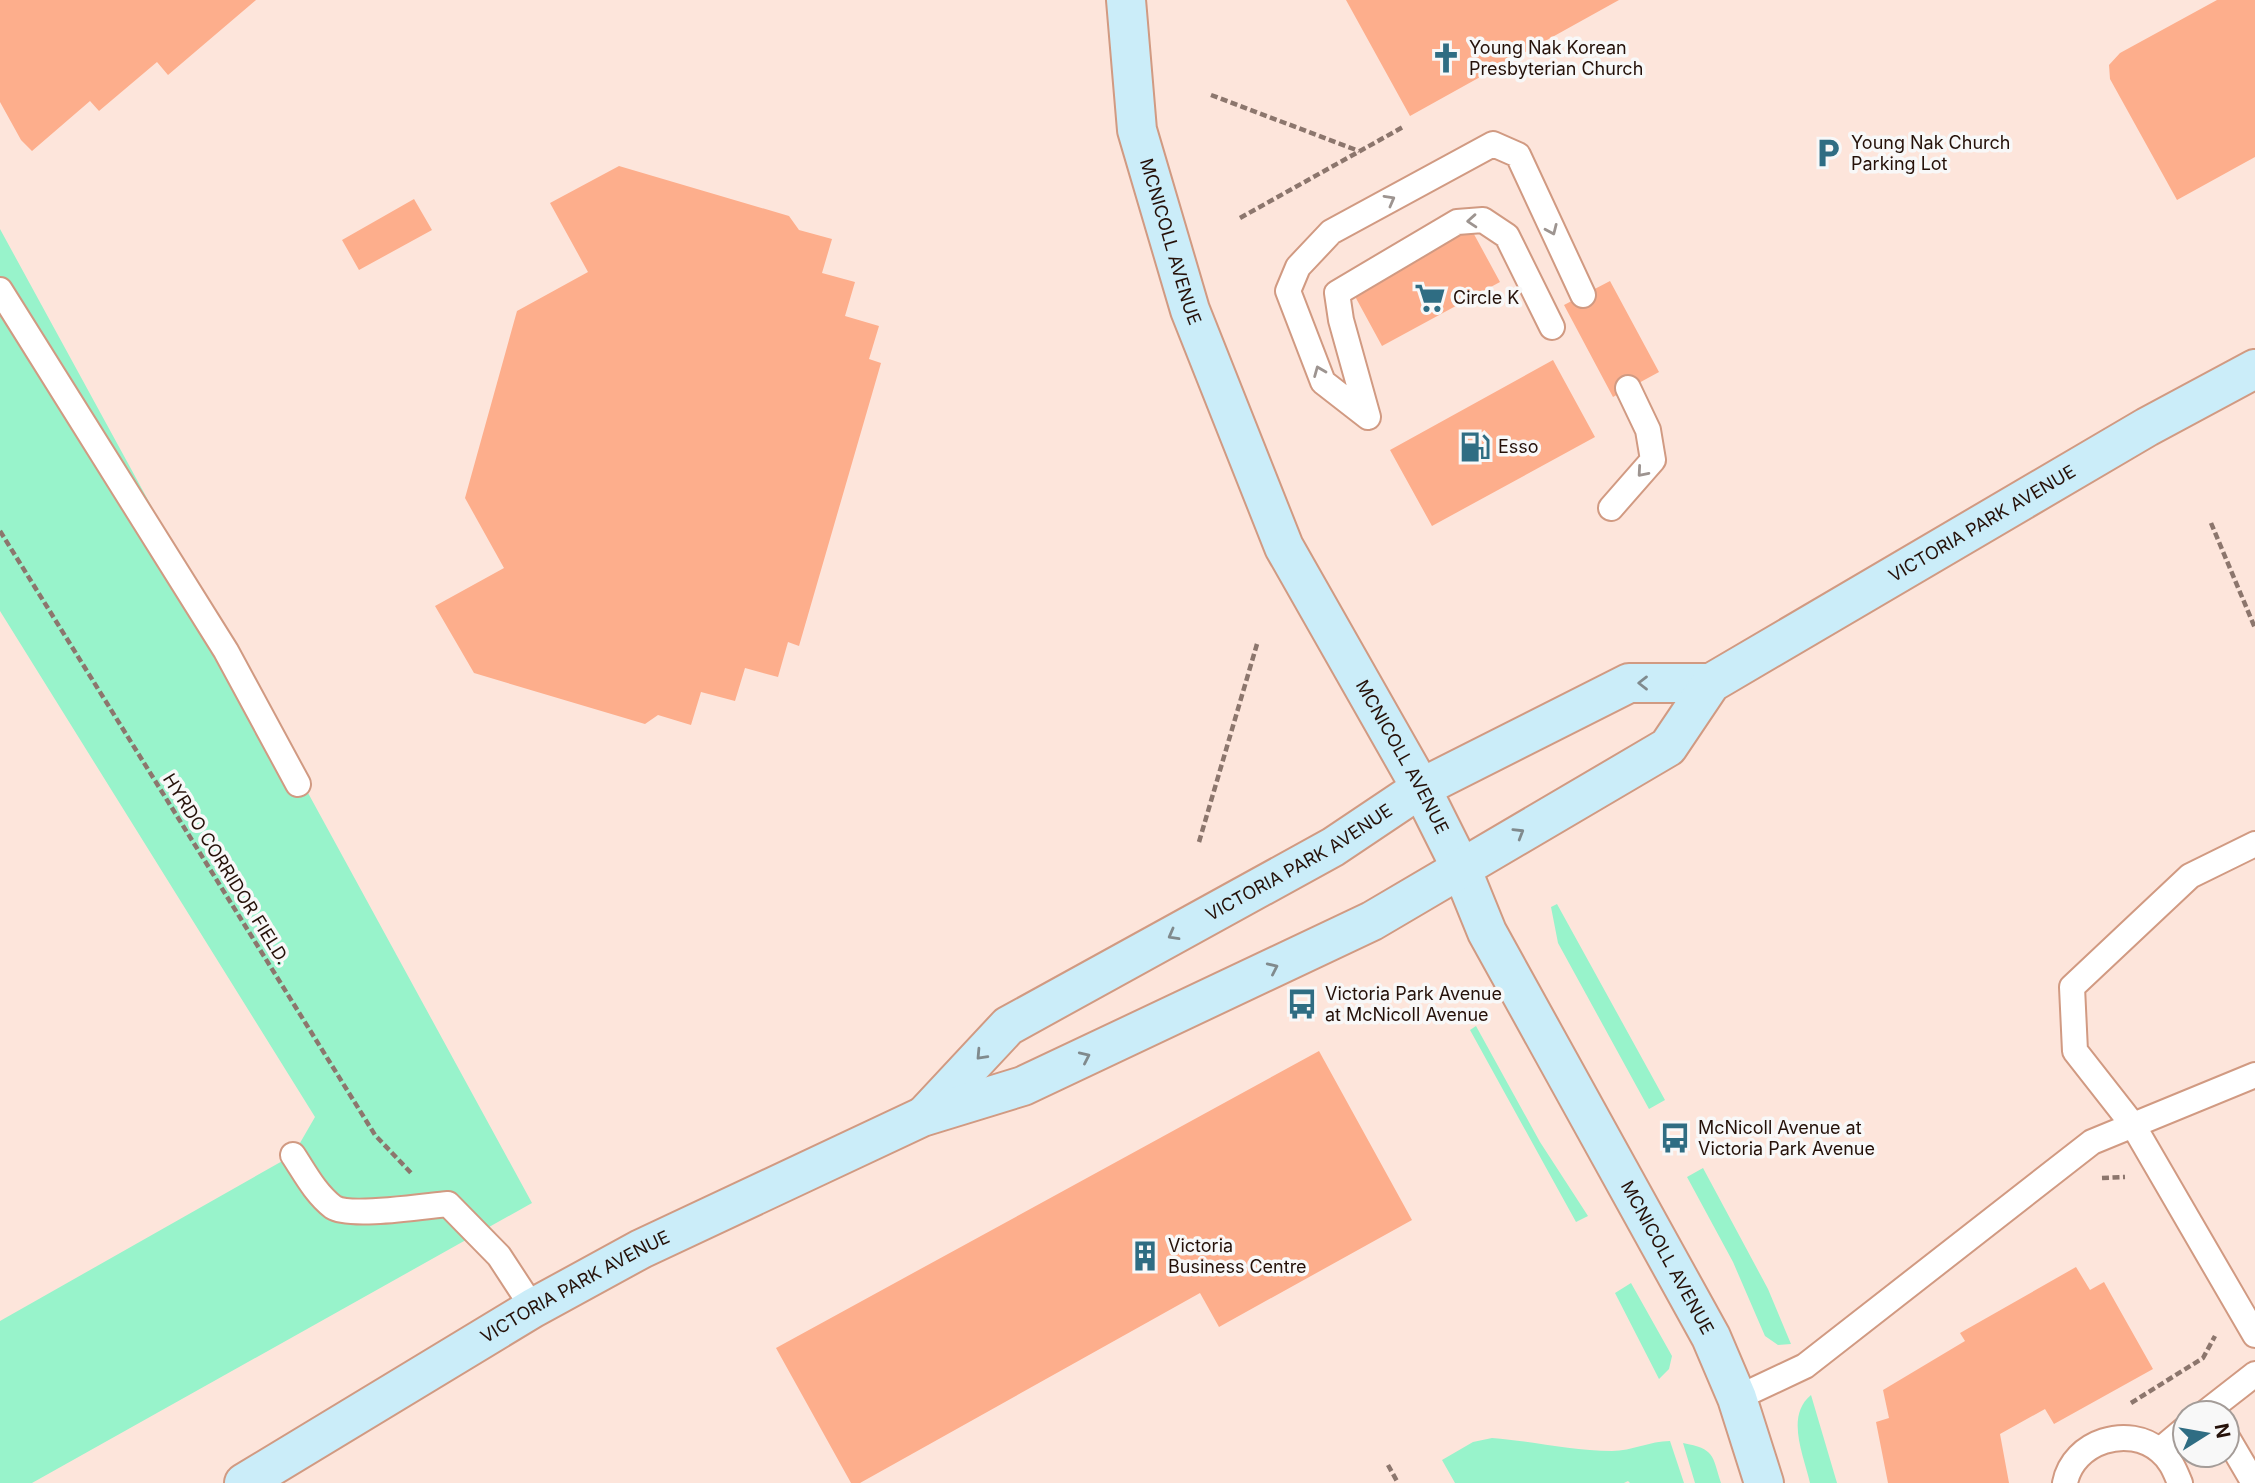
<svg xmlns="http://www.w3.org/2000/svg" width="2255" height="1483" font-family="Inter,sans-serif">
  <style>
    .green { fill: #98f3cb }
    .building { fill: #fdae8c }
    .lines { fill: none; stroke-linecap: round; stroke-linejoin: round }
    .lane-casing { stroke: #d19a82; stroke-width: 28 }
    .secondary-casing { stroke: #d19a82; stroke-width: 42 }
    .path { stroke: #8c766d; stroke-width: 4.5; stroke-dasharray: 7 3.5; stroke-linecap: butt }
    .lane { stroke: #fff; stroke-width: 24 }
    .secondary { stroke: #cbedf9; stroke-width: 38 }
    .oneway { stroke: #9d9490 }
    .oneway2 { stroke: #808a8d }
    .labels { text-anchor: middle; stroke-width: 7; stroke-linejoin: round; paint-order: stroke }
    .poi-label { font-size: 18px; fill: #251109; stroke: #f8f8f8; text-anchor: start }
    .street-label { font-size: 18px; fill: #251109; stroke: #f8f8f8 }
  </style>
  <rect width="100%" height="100%" fill="#fde5db"/>
  <path class="green" d="M0,229L532,1203L32,1483H0V1321L293,1155L315,1117L0,611Z
    M1557,904L1665,1100L1649,1109L1558,943L1551,907Z
    M1476,1026L1540,1142L1588,1216L1576,1222L1470,1030Z
    M1703,1168L1768,1289L1791,1344L1778,1345L1765,1336L1733,1262L1687,1177Z
    M1631,1283L1672,1356L1669,1369L1659,1379L1615,1293Z
    M1811,1395L1837,1483H1810C1804,1456 1785,1416 1811,1395Z
    M1492,1438C1532,1441 1571,1451 1612,1451C1632,1451 1650,1441 1670,1441L1684,1483H1630L1628,1481L1624,1483H1455L1442,1460L1473,1442Z
    M1683,1443C1715,1449 1712,1455 1721,1483H1695Z"/>
  <path class="building" d="M0,0H256L168,75L157,62L99,111L90,101L32,151L21,140L0,102Z
    M1346,0H1619L1410,116Z
    M2217,0H2255V157L2177,200L2110,79L2109,65L2120,53Z
    M619,166L789,216L799,230L832,239L822,273L855,282L845,316L879,326L869,359L881,363L799,646L788,642L778,677L745,668L735,701L701,692L691,725L658,715L645,724L474,673L435,606L504,568L465,498L517,311L588,272L550,203Z
    M414,199L432,230L359,270L342,240Z
    M1469,225L1500,282L1382,346L1351,289Z
    M1610,281L1659,372L1613,397L1564,305Z
    M1553,360L1595,437L1432,526L1390,450Z
    M1319,1051L1412,1220L1219,1327L1200,1293L860,1483H851L776,1348Z
    M2076,1267L2090,1290L2104,1282L2153,1369L2054,1424L2045,1409L2000,1434L2009,1483H1888L1876,1422L1889,1418L1883,1390L1965,1341L1960,1333Z"/>
  <g class="lines">
    <g class="lane-casing">
      <path id="lane" d="M0,290L226,651L298,784
        M1368,417L1323,382L1288,291L1298,267L1331,232L1493,144L1518,155L1583,295
        M1368,417L1341,320L1337,293L1457,222L1483,220L1507,236L1552,327
        M1611,508L1653,460L1648,430L1628,388
        M2255,844L2190,876L2072,987L2075,1051L2133,1125L2255,1335
        M293,1155C305,1173 315,1193 333,1207C350,1218 425,1206 448,1204L499,1256L533,1308
        M1737,1398L1805,1366L2092,1142L2255,1075
        M2205,1413L2255,1374
        M2227,1437L2254,1483
        M2160,1450L2185,1429
        M2065,1483C2073,1441 2129,1424 2160,1451C2171,1460 2175,1471 2180,1483"/>
    </g>
    <g class="secondary-casing">
      <g id="secondary">
        <path id="s1" d="M1126,0L1137,130L1190,310L1284,547L1421,788L1461,868L1487,932L1711,1337L1737,1398L1764,1483"/>
        <path id="s2" d="M924,1116L1008,1026L1333,847L1421,788L1629,683H1711"/>
        <path id="s3" d="M244,1483L533,1308L641,1249L922,1117L1023,1086L1372,921L1668,747L1711,683L2147,427L2255,369"/>
      </g>
    </g>
    <path class="path" d="M1211,95L1359,151
      M1240,218L1403,127
      M2211,523L2255,628
      M0,531L375,1135L412,1174
      M1199,842L1257,644
      M2102,1178L2125,1177
      M2131,1403L2203,1358L2215,1336
      M1388,1465L1398,1483"/>
    <use href="#lane" class="lane"/>
    <use href="#secondary" class="secondary"/>
  </g>
  <defs><path id="oneway-chevron" d="M-2-3.5L2.5 0L-2 3.5" fill="none" stroke-width="1.6" stroke-linecap="round" stroke-linejoin="round" transform="scale(1.75)"/></defs>
  <g class="oneway">
    <use href="#oneway-chevron" transform="translate(1390 200) rotate(-29)"/>
    <use href="#oneway-chevron" transform="translate(1472 221) rotate(176)"/>
    <use href="#oneway-chevron" transform="translate(1552 230) rotate(66)"/>
    <use href="#oneway-chevron" transform="translate(1319 371) rotate(-112)"/>
    <use href="#oneway-chevron" transform="translate(1642 472) rotate(131)"/>
  </g>
  <g class="oneway2">
    <use href="#oneway-chevron" transform="translate(1643 683) rotate(180)"/>
    <use href="#oneway-chevron" transform="translate(1519 833) rotate(-31)"/>
    <use href="#oneway-chevron" transform="translate(1173 935) rotate(151)"/>
    <use href="#oneway-chevron" transform="translate(1273 968) rotate(-25)"/>
    <use href="#oneway-chevron" transform="translate(981 1055) rotate(133)"/>
    <use href="#oneway-chevron" transform="translate(1085 1057) rotate(-25)"/>
  </g>
  <defs>
    <g id="church-bare" transform="scale(2.415)"><path d="M-1.2-6h2.4v3.5h3.3v2.4h-3.3V6h-2.4V-.1h-3.3v-2.4h3.3Z" fill="#2f6d83" stroke="#f8f8f8" stroke-width="2.5" paint-order="stroke"/></g>
    <g id="parking-bare" transform="scale(2.415)"><path d="M-3.5-5.5H1a3.5 3.5 0 0 1 0 7H-1V5.5H-3.5ZM-1-3.4V-.6H.8a1.4 1.4 0 0 0 0-2.8Z" fill="#2f6d83" stroke="#f8f8f8" stroke-width="2.5" paint-order="stroke"/></g>
    <g id="supermarket-bare" transform="scale(2.415)"><path d="M-6-5.5h2.5l.6 2H6L4.5 2H-2.5L-4.4-4H-6ZM-1.5 3.2a1.3 1.3 0 1 0 .1 0ZM3 3.2a1.3 1.3 0 1 0 .1 0Z" fill="#2f6d83" stroke="#f8f8f8" stroke-width="2.5" paint-order="stroke"/></g>
    <g id="fuel-bare" transform="scale(2.415)"><path d="M-5.5-6h7V0h2V4h1.3V-2.5L3-4.5l.8-.8L6-3V5H2.5V1h-1V6h-7ZM-4.2-4.7v3.2H.2V-4.7Z" fill="#2f6d83" stroke="#f8f8f8" stroke-width="2.5" paint-order="stroke"/></g>
    <g id="bus-bare" transform="scale(2.415)"><path d="M-5-6H5V4H4V6H2V4H-2V6H-4V4H-5ZM-3.5-4V0h7V-4ZM-3.5 1.2v1.5H-2V1.2ZM2 1.2v1.5H3.5V1.2Z" fill="#2f6d83" stroke="#f8f8f8" stroke-width="2.5" paint-order="stroke"/></g>
    <g id="building-bare" transform="scale(2.415)"><path d="M-4-6H4V6H1V3H-1V6H-4ZM-2.5-4.3h1.7v1.8h-1.7ZM.8-4.3h1.7v1.8H.8ZM-2.5-1h1.7V.8h-1.7ZM.8-1h1.7V.8H.8Z" fill="#2f6d83" stroke="#f8f8f8" stroke-width="2.5" paint-order="stroke"/></g>
  </defs>
  <g fill-rule="evenodd">
    <use href="#church-bare" x="1446" y="58"/>
    <use href="#parking-bare" x="1828" y="153"/>
    <use href="#supermarket-bare" x="1430" y="298"/>
    <use href="#fuel-bare" x="1475" y="447"/>
    <use href="#bus-bare" x="1302" y="1004"/>
    <use href="#bus-bare" x="1675" y="1138"/>
    <use href="#building-bare" x="1145" y="1256"/>
  </g>
  <g class="labels">
    <g class="poi-label">
      <text x="1469" y="54">Young Nak Korean<tspan x="1469" dy="21">Presbyterian Church</tspan></text>
      <text x="1851" y="149">Young Nak Church<tspan x="1851" dy="21">Parking Lot</tspan></text>
      <text x="1453" y="304">Circle K</text>
      <text x="1498" y="453">Esso</text>
      <text x="1325" y="1000">Victoria Park Avenue<tspan x="1325" dy="21">at McNicoll Avenue</tspan></text>
      <text x="1698" y="1134">McNicoll Avenue at<tspan x="1698" dy="21">Victoria Park Avenue</tspan></text>
      <text x="1168" y="1252">Victoria<tspan x="1168" dy="21">Business Centre</tspan></text>
    </g>
    <g class="street-label">
      <text dy="6" stroke="none"><textPath href="#s1" startOffset="247">MCNICOLL AVENUE</textPath></text>
      <text dy="6" stroke="none"><textPath href="#s3" startOffset="1998">VICTORIA PARK AVENUE</textPath></text>
      <text dy="6" stroke="none"><textPath href="#s1" startOffset="814">MCNICOLL AVENUE</textPath></text>
      <text dy="6" stroke="none"><textPath href="#s2" startOffset="457">VICTORIA PARK AVENUE</textPath></text>
      <text transform="translate(226 869) rotate(58)" y="6">HYRDO CORRIDOR FIELD.</text>
      <text dy="6" stroke="none"><textPath href="#s1" startOffset="1381">MCNICOLL AVENUE</textPath></text>
      <text dy="6" stroke="none"><textPath href="#s3" startOffset="385">VICTORIA PARK AVENUE</textPath></text>
    </g>
  </g>
  <g transform="translate(2206 1434) rotate(79)"><circle r="33" fill="#f8f8f8" stroke="#a49c98" stroke-width="2"/>
  <path d="M0-5L12 26L0 18L-12 26Z" fill="#2f6d83"/>
  <text y="-10" font-size="19" font-weight="bold" text-anchor="middle" fill="#251109">N</text>
  </g>
</svg>
